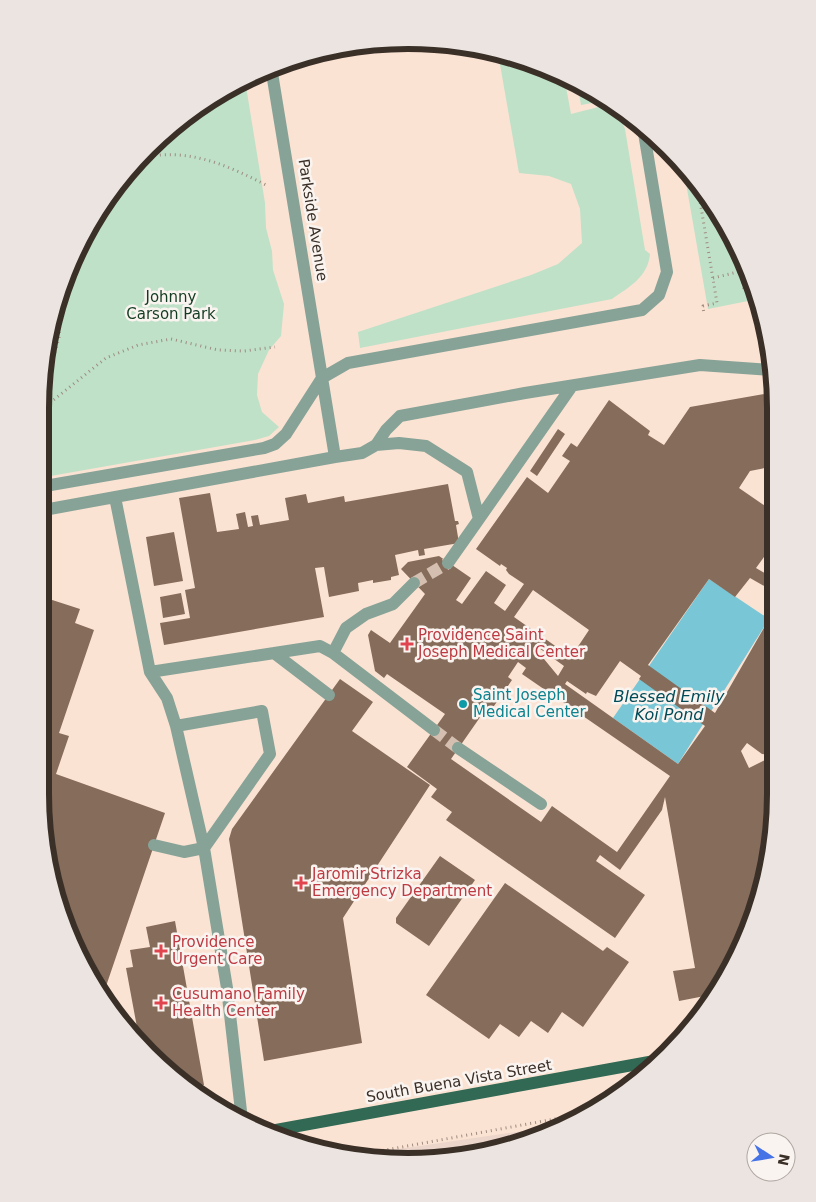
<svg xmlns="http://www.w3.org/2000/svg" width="816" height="1202" font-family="'DejaVu Sans',sans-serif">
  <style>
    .commercial { fill: #ecd6cb }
    .green { fill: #bfe1c8 }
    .water { fill: #78c6d6 }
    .building { fill: #866c5a; fill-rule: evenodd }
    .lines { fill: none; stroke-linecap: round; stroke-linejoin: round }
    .minor-tunnel { stroke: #d5bfb1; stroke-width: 12; stroke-dasharray: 12 6; stroke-linecap: butt }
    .path { stroke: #9e8c80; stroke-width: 3; stroke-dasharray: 1 4; stroke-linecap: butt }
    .minor { stroke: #87a397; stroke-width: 12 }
    .major { stroke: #316954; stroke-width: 12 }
    .health-dot { fill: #e0444e; stroke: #faf4f0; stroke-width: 2 }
    .culture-dot { fill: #0f9aa8; stroke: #faf4f0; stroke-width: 2 }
    .labels { text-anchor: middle; stroke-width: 5; stroke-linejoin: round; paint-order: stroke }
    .street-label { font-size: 15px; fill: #3b3028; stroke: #faf4f0 }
    .park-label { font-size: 15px; fill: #123c21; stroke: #faf4f0 }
    .health-label { font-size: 15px; fill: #be3a42; stroke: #faf4f0; text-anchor: start }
    .culture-label { font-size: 15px; fill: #0d838f; stroke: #faf4f0; text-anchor: start }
    .water-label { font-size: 16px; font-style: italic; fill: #004b57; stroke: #faf4f0 }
    .rim { fill: none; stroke: #3b3028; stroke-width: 6 }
  </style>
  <rect width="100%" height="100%" fill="#fbe3d3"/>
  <path class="commercial" d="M557,1126L480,1155L384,1161L358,1155Z"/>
  <path class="green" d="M343,46L341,48L304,66L303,57Z
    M498,53L549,68L564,76L571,114L614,103L625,129L645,250L650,254C648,277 629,287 612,299L360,348L358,332L531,275L558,264L582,243L580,209L571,184L549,176L519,173Z
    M245,80L265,203L266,228L272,251L273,270L284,304L281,336L269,350L258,374L257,395L262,412L279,427L269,436L255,440L45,477L47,336L78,245L148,148L203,102Z
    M577,83L609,100L581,105Z
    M683,166L714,203L748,267L758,299L708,309Z"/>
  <path class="water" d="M709,579L769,619L678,764L613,718Z"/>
  <path class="building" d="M770,393L776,422L775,466L750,471L739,488L774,512V543L756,568L773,578V591L750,578L735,597L709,579L648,665L715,713L769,619L773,623L771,755L762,754L747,743L741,751L749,768L771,757L769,866L738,957L710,995L679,1001L673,971L695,968L665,797L662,810L620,870L600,855L596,861L645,895L615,938L446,820L452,812L431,797L437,789L407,767L445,714L387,674L384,678L375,671L368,635L371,630L390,643L425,594L401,569L408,562L439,556L471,578L456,600L462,604L486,571L506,585L494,603L505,611L524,584L509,574L506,570L507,568L501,564L500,566L476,549L527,477L548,493L570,461L562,456L571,443L577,447L609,400L650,431L648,435L664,445L690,407ZM533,590L589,630L571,657L514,617ZM539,648L564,666L558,676L544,659L536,654ZM620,661L641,676L639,679L705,726L678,764L565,684L567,681L586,694L587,692L596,696ZM518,662L526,668L522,674L670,776L617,852L552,806L541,822L451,759L483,713L487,716L512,680L508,677Z
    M558,429L565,434L537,476L530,471Z
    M448,484L455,521H458L459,524L456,525L459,543L424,549L425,555L419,556L418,550L395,555L399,575L391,577V580L373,583V580L358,583L359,591L329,597L324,567L315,568L324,617L164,645L160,623L190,618L185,590L195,588L179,498L210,493L217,532L239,529L236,514L245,512L248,527L253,526L251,516L258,515L260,525L289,520L285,498L306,494L308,503L344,496L345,502Z
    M174,532L183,581L154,586L146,537Z
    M181,593L185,614L163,618L160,597Z
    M43,597L80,609L75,623L94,630L59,733L69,736L56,774L165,813L102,998L59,912L40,794Z
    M340,679L373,702L352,731L430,785L343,918L362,1043L264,1061L229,839L232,829Z
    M440,856L475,880L429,946L396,923V918Z
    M505,883L603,951L607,947L629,962L583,1027L562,1012L548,1033L531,1021L519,1037L500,1024L489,1039L426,995Z
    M175,921L204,1085L187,1088L139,1038L126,968L133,967L130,950L150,947L146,927Z
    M502,1145L480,1155H476L477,1150Z"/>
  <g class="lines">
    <path class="minor-tunnel" d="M414,583L448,563
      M434,730L458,748"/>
    <path class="path" d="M140,158C188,147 227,165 268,186
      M697,183L717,303L703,306L704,315
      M738,248L744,291
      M713,278L742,271L748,267
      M46,381L59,338L61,294
      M46,406L106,358L138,345L171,339L218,350L244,351L275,347
      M358,1155L593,1112"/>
    <path class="minor" d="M376,445L399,443L426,446L467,472L479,519L448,563
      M335,457L362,453L376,445L386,430L400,416L525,393L700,365L772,370
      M45,486L264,448L275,444L286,434L322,378L348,363L642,310L659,295L667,272L643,127
      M115,497L150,672L167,698L176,726L204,848L227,988L242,1120
      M44,510L335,457L271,67
      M479,519L572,386
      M274,653L329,695
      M333,653L346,628L366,614L393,604L414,583
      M150,672L320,646L333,653L434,730
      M458,748L541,804
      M154,845L184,852L204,848L270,754L262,711L176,726"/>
    <path class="major" d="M265,1132L660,1060"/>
  </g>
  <g class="health-dot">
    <path d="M404.5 636.5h5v5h5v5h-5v5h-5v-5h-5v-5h5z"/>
    <path d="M298.5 875.5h5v5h5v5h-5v5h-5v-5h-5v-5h5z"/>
    <path d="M158.5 943.5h5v5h5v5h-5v5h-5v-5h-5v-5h5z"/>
    <path d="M158.5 995.5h5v5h5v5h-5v5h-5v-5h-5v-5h5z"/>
  </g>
  <circle class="culture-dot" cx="463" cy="704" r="5"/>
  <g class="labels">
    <g class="street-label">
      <text transform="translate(313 220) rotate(81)" y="5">Parkside Avenue</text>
      <text transform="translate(459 1081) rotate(-10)" y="5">South Buena Vista Street</text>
    </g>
    <g class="park-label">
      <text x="171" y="302">Johnny<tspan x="171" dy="17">Carson Park</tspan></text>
    </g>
    <g class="health-label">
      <text x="418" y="640">Providence Saint<tspan x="418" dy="17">Joseph Medical Center</tspan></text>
      <text x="312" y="879">Jaromir Strizka<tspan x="312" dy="17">Emergency Department</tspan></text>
      <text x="172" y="947">Providence<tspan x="172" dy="17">Urgent Care</tspan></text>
      <text x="172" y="999">Cusumano Family<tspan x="172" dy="17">Health Center</tspan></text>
    </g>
    <g class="culture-label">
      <text x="473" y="700">Saint Joseph<tspan x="473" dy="17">Medical Center</tspan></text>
    </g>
    <g class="water-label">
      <text x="669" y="702">Blessed Emily<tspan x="669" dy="18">Koi Pond</tspan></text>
    </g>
  </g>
  <path d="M0 0H816V1202H0ZM408 49H408A359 359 0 0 1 767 408V794A359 359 0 0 1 408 1153H408A359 359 0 0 1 49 794V408A359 359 0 0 1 408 49Z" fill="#ebe4e0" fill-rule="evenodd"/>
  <path class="rim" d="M408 49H408A359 359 0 0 1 767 408V794A359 359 0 0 1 408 1153H408A359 359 0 0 1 49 794V408A359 359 0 0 1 408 49Z"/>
  <g transform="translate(771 1157) rotate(102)"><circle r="24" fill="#faf4f0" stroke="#aea6a0"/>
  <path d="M0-4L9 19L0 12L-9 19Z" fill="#4673e5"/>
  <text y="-8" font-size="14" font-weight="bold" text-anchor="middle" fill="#3b3028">N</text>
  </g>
</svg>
